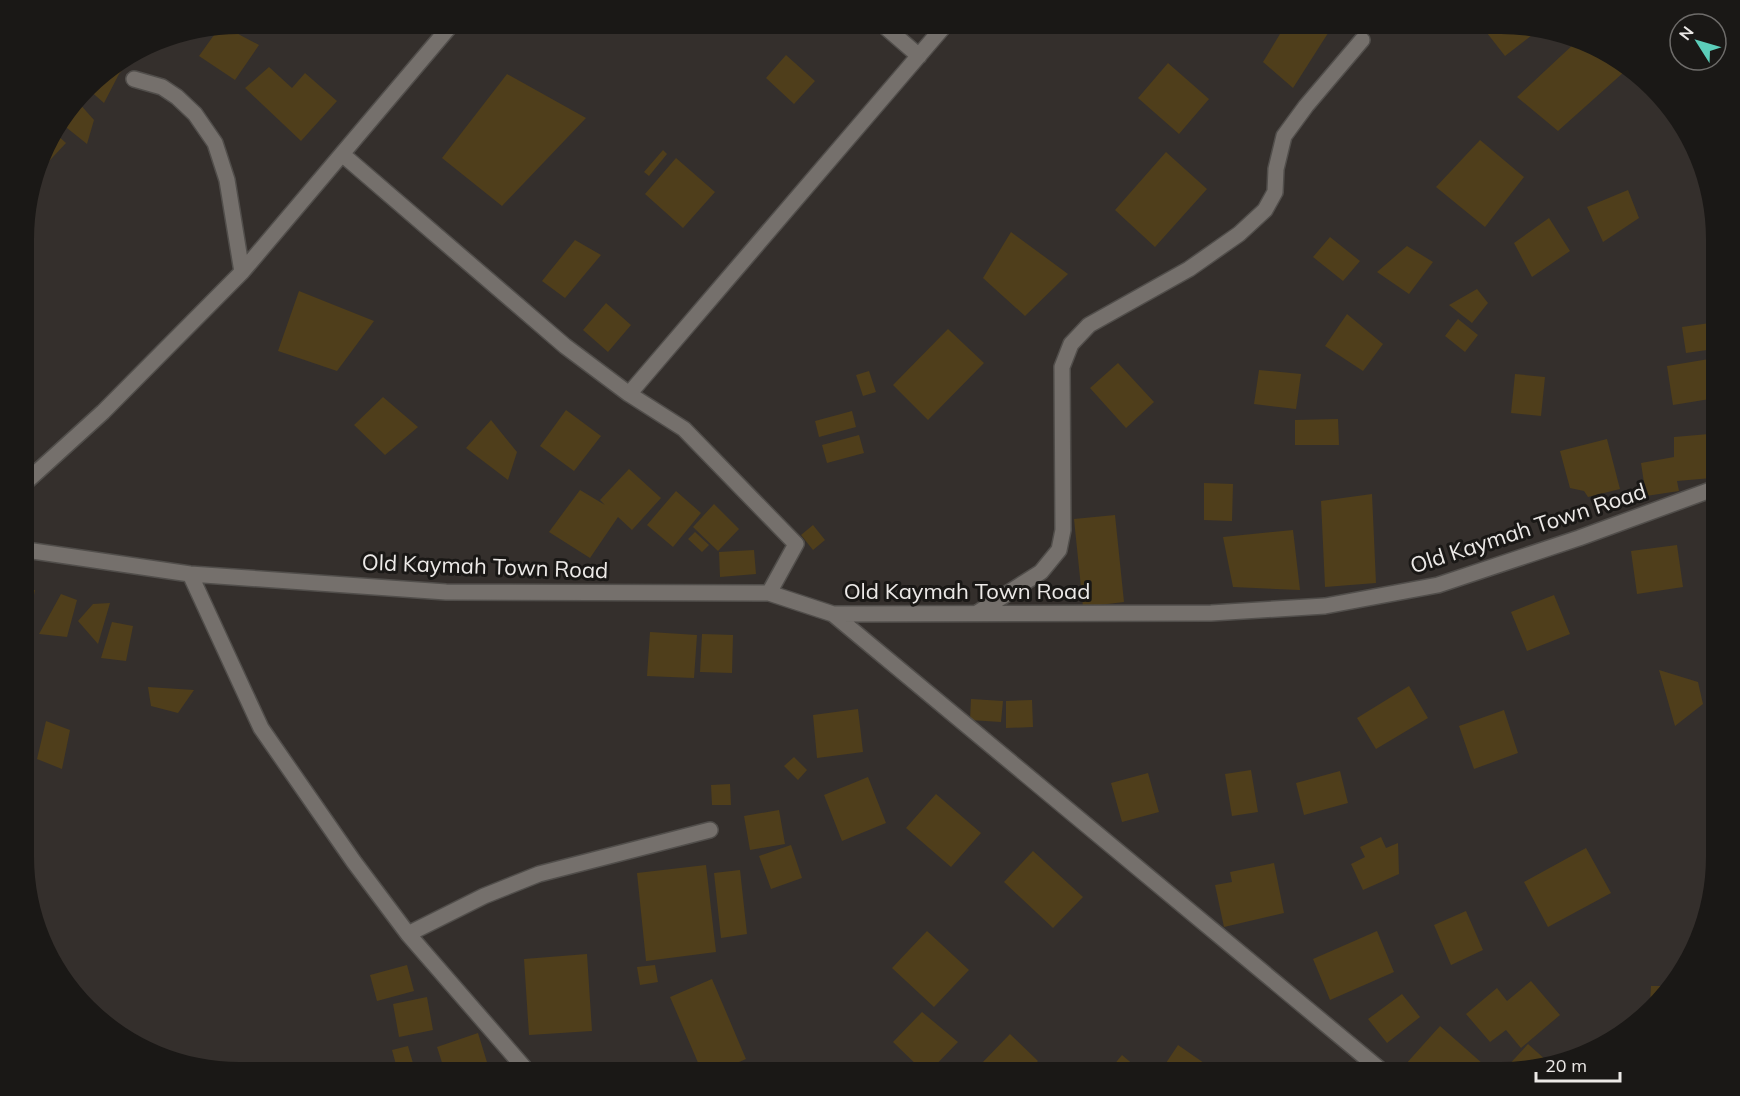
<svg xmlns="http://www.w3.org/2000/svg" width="1740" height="1096" font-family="Mulish,sans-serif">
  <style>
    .building { fill: #4f3e1b }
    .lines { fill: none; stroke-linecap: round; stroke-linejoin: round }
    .minor-casing { stroke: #514e4b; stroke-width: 18 }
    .minor { stroke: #75706c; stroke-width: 15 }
    .labels { text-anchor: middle; stroke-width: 6; stroke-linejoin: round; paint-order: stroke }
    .street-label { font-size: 22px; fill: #ece9e7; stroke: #1a1816 }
  </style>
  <rect width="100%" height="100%" fill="#342f2c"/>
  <path class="building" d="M1286,24H1314L1330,30L1293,88L1263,62Z
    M1480,24H1500L1540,29L1505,56Z
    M225,27L259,45L235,80L199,56L219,28Z
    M1577,41L1600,51L1624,72L1558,131L1517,97Z
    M786,55L815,81L794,104L766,78Z
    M130,57L132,59L119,74L104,103L88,89L97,78Z
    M1168,63L1209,99L1179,134L1138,98Z
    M269,67L292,88L305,73L337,101L301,141L245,88Z
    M507,74L586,118L502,206L442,158Z
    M78,102L94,120L87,144L62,124Z
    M55,133L66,143L38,173L46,144Z
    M1480,140L1524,177L1485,227L1436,187Z
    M663,150L667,154L649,176L644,172Z
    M1166,152L1207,189L1155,247L1115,210Z
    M676,158L715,192L683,228L645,194Z
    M1628,190L1639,218L1603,242L1587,207Z
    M1549,218L1570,251L1532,277L1514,243Z
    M1011,232L1068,274L1025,316L983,278Z
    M1330,237L1360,261L1343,281L1313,257Z
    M575,240L601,255L565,298L542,281Z
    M1716,243V264L1706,248Z
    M1407,246L1433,262L1409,294L1377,272Z
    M1477,289L1488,303L1472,323L1449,305Z
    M299,291L374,321L337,371L278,351Z
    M606,303L631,325L608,352L583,330Z
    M1347,314L1383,344L1363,371L1325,346Z
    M1458,319L1478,335L1465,352L1445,336Z
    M1710,323L1707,350L1686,353L1682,327Z
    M948,329L984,363L928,420L893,385Z
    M1709,359L1716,398L1673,405L1667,366Z
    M1118,363L1154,402L1126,428L1090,388Z
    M1259,370L1301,374L1296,409L1254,404Z
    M869,371L876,392L863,396L856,375Z
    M1515,374L1545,377L1541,416L1511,413Z
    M383,397L418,427L385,455L354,425Z
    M566,410L601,436L574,471L540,446Z
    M852,411L856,427L819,437L815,421Z
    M1338,419L1339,445H1295V420Z
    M491,420L517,452L508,480L466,448Z
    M1709,434L1712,478L1677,481L1679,491L1646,496L1641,463L1674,457V437Z
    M859,435L864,453L827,463L822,445Z
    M1607,439L1620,489L1588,497L1584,491L1570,488L1560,451Z
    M629,469L661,498L632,530L618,517L590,558L549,532L580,490L605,505L600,500Z
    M1204,483L1233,484L1232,521L1204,520Z
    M676,491L701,513L673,547L647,525Z
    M1372,494L1376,583L1325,587L1321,501Z
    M714,504L739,529L718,551L693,527Z
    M1115,515L1124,602L1083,607L1074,519Z
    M813,525L825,540L813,550L801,535Z
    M1293,530L1300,590L1233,587L1223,537Z
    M695,532L709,545L702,552L688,539Z
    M1677,545L1683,587L1637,594L1631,551Z
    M754,550L756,574L720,577L719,552Z
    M26,589L35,590L28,626L26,625Z
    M61,594L77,600L67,637L39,634Z
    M1554,595L1570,634L1527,651L1511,612Z
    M110,603L98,644L78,621L93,604Z
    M112,622L133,626L126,661L101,658Z
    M650,632L697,635L694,678L647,676Z
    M702,634L733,635L732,673L700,672Z
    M1659,670L1698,682L1703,704L1675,726Z
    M1409,686L1428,718L1376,749L1357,718Z
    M148,687L194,690L178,713L151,706Z
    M971,699L1003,701L1001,722L970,720Z
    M1032,700L1033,727L1006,728V701Z
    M858,709L863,752L817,758L813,715Z
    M1504,710L1518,753L1474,769L1459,726Z
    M46,721L70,730L62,769L37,759Z
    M794,757L807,770L798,780L784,766Z
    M1251,770L1258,812L1232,816L1225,774Z
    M1340,771L1348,803L1304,815L1296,783Z
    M1148,773L1159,812L1122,822L1111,783Z
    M868,777L886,823L842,841L824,795Z
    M730,784L731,805H712L711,785Z
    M936,794L981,833L951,867L906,828Z
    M779,810L785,844L750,850L744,816Z
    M1381,837L1386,848L1398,843L1399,874L1363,890L1351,864L1365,857L1360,847Z
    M791,845L802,878L771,889L759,856Z
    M1586,848L1611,893L1548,927L1524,882Z
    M1033,851L1083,897L1053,928L1004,882Z
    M1274,863L1284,913L1224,927L1215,885L1232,882L1230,872Z
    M706,865L716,952L646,961L637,873Z
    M740,870L747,934L721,938L714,873Z
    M1466,911L1483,950L1451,965L1434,925Z
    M927,931L969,970L934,1007L892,968Z
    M1377,931L1394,972L1330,1000L1313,959Z
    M587,954L592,1031L529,1035L524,959Z
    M407,965L414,991L377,1001L370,975Z
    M655,965L658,982L640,985L637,967Z
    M712,979L746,1059L716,1072H702L670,997Z
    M1531,981L1560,1015L1521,1048L1506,1030L1490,1042L1466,1014L1497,988L1507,1001Z
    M1651,986H1669L1650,1003Z
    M1402,994L1420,1017L1387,1043L1368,1019Z
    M427,997L433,1030L399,1037L393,1004Z
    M922,1012L958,1042L929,1072H924L893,1042Z
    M1440,1026L1483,1064L1476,1072H1413L1405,1065Z
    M478,1033L490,1072H445L437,1047Z
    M1010,1034L1038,1061L1027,1072H990L981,1064Z
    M1528,1044L1547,1061L1514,1072H1507L1505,1069Z
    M1178,1045L1217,1072H1160Z
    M408,1046L415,1070L418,1069V1072H398L392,1050Z
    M1122,1055L1142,1072H1108Z
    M656,1064L665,1072H649Z"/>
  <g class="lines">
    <g class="minor-casing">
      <path id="minor" d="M882,24L919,56
        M134,79L162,87L177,97L195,114L215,143L227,180L242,272
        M342,154L565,346L629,394L684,429L796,544L769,593
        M629,394L946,24
        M26,482L103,412L242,272L452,24
        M26,550L190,574L446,592L769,593L833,614L1211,613L1325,606L1438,585L1579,538L1716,488
        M190,574L261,728L354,862L408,934L528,1072
        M977,613L1041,572L1059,550L1063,530L1062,367L1071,344L1089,325L1189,269L1239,234L1265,210L1275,192L1276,169L1284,136L1306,106L1362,40
        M833,614L1383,1072
        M408,934L484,896L539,874L710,830"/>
    </g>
    <use href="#minor" class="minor"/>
  </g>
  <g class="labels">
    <g class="street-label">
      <text transform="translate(1528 528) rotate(-18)" y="8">Old Kaymah Town Road</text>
      <text transform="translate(485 566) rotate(2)" y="8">Old Kaymah Town Road</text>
      <text x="967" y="599">Old Kaymah Town Road</text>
    </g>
  </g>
  <path d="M0 0H1740V1096H0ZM239 34H1501A205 205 0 0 1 1706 239V857A205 205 0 0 1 1501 1062H239A205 205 0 0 1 34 857V239A205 205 0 0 1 239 34Z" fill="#1a1816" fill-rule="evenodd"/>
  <g transform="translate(1698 42) rotate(307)"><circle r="28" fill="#1a1816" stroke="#6e6c6a" stroke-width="1.5"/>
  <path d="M0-4.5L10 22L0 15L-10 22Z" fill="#5cceba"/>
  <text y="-9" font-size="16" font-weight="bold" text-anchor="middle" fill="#ece9e7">N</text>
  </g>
  <path d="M1536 1072v9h84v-9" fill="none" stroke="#ece9e7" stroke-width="3"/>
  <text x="1545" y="1072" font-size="18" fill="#ece9e7" stroke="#1a1816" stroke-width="4.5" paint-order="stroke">20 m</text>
</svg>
